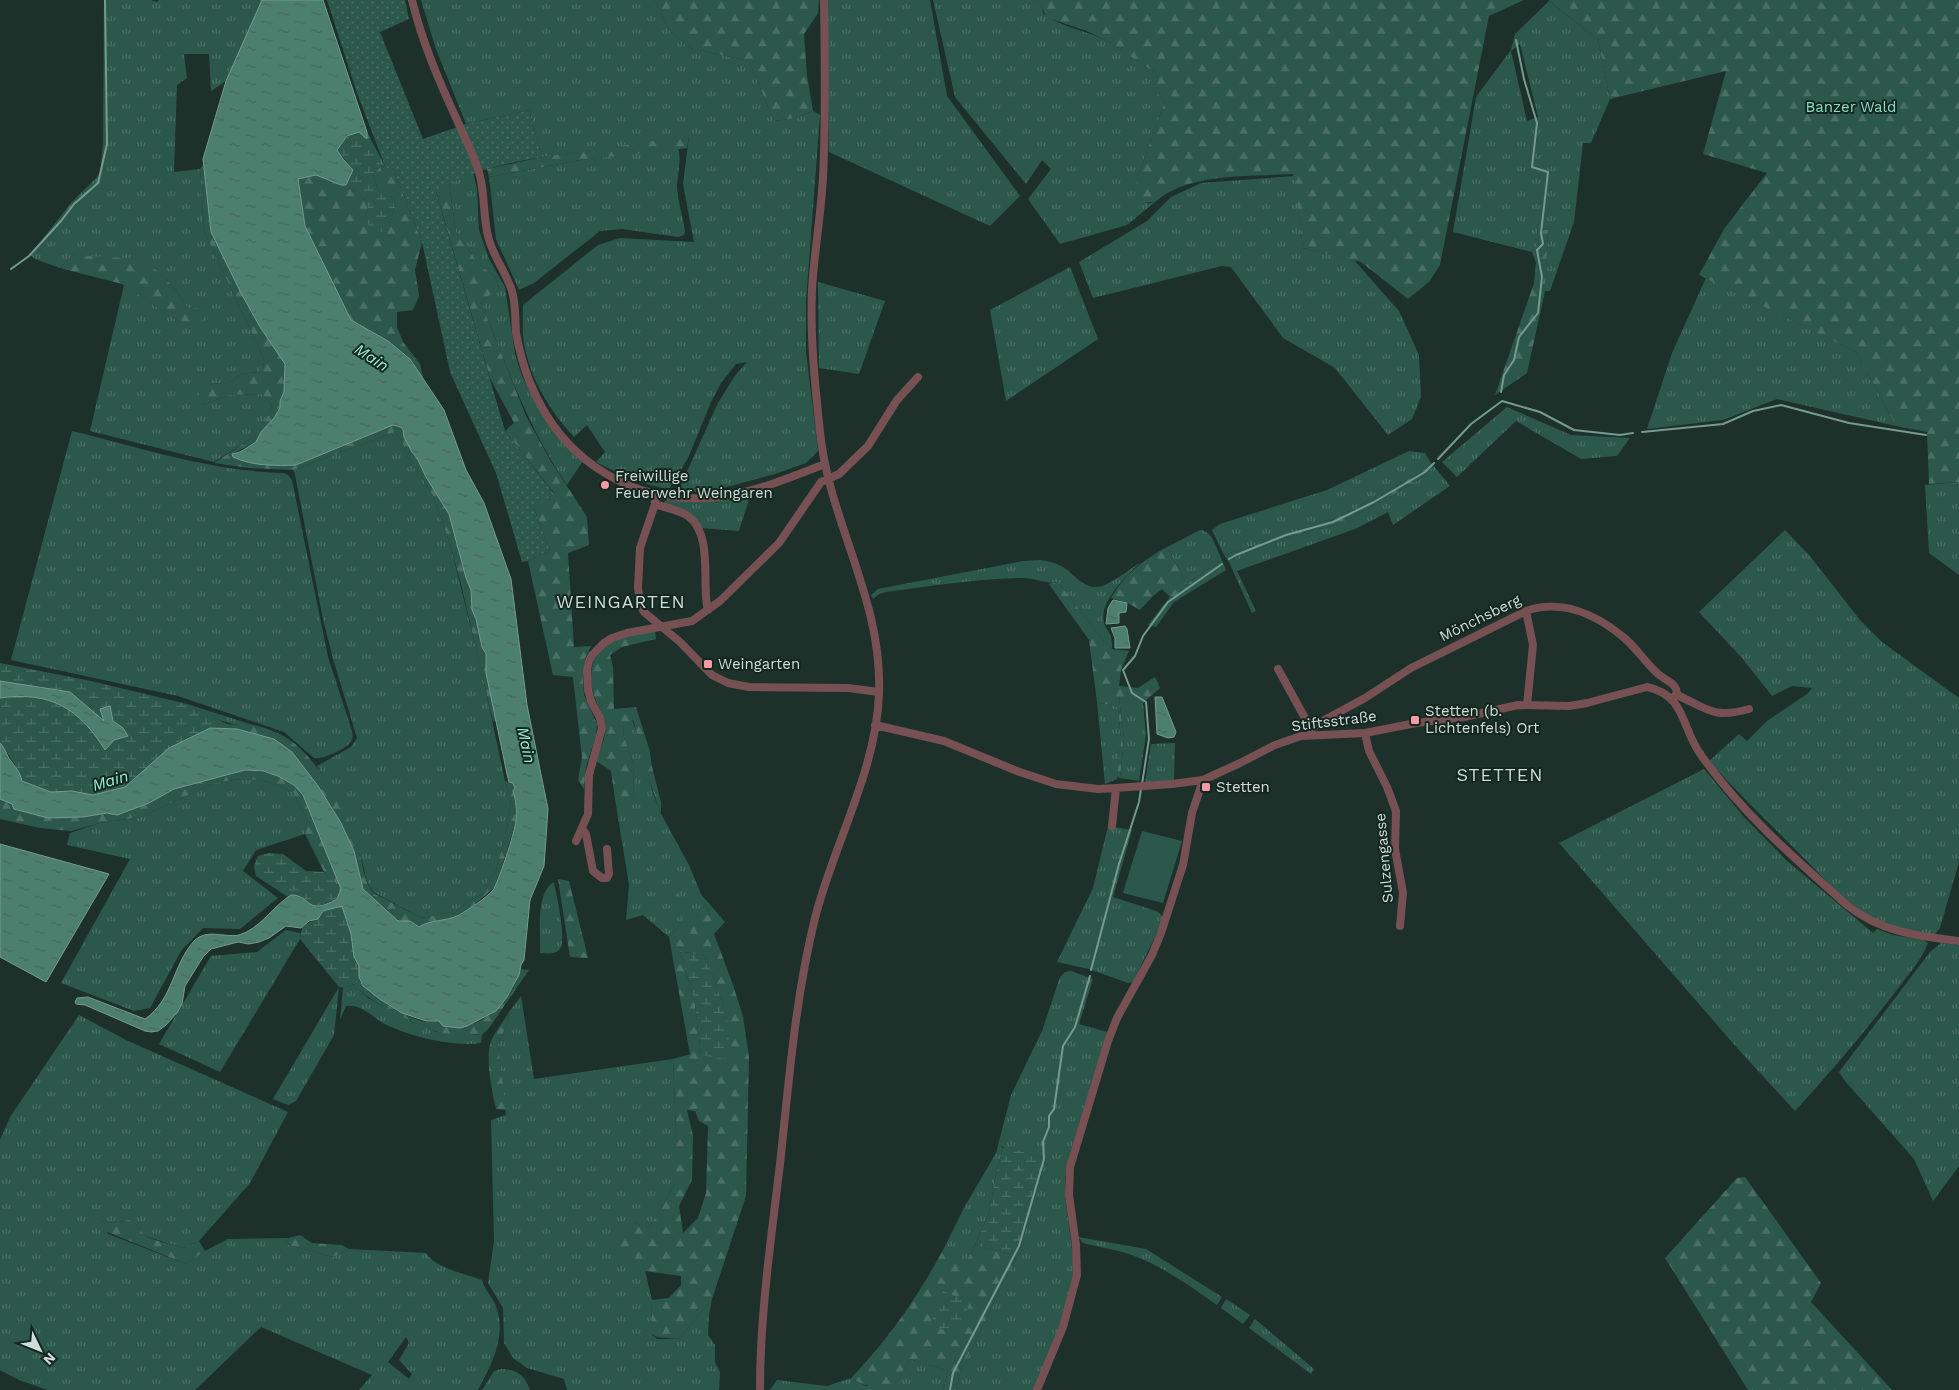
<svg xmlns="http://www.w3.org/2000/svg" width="1959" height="1390" font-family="'Work Sans',sans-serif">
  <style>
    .grass { fill: url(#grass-tufts); fill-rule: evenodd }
    .forest { fill: url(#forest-firs); fill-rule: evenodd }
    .wetland { fill: url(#wetland-marsh) }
    .garden { fill: url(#garden-dots) }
    .pitch { fill: #2c584b }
    .water { fill: url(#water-ripples); stroke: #749b8e }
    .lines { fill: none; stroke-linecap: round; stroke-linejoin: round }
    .stream { stroke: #749b8e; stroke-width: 2 }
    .minor { stroke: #775053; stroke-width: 8 }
    .poi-dot { fill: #f49aa2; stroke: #132720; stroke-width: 2 }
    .labels { text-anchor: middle; stroke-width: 4; stroke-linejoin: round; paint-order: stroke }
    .park-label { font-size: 15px; fill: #8cdec3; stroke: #132720 }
    .poi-label { font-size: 15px; fill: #d0dcd7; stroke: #132720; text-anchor: start }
    .street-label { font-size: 15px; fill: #d0dcd7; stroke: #132720 }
    .water-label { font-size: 16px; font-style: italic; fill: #9df0d5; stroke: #132720 }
    .quarter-label { font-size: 18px; letter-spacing: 1px; fill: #d0dcd7; stroke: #132720 }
  </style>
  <defs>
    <pattern id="grass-tufts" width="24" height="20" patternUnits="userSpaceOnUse" patternTransform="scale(1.25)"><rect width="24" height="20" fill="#2c584b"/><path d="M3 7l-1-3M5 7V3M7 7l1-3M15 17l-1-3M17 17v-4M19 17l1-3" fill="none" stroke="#4a6f64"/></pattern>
    <pattern id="forest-firs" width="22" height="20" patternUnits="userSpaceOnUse" patternTransform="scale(1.25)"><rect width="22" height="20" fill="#2c584b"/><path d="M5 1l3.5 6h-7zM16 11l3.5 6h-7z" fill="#4a6f64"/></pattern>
    <pattern id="wetland-marsh" width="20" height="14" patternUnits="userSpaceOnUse" patternTransform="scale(1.25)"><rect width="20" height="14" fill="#2c584b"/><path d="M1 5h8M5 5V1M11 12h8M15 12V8" fill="none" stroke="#4a6f64"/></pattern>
    <pattern id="garden-dots" width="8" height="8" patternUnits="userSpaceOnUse" patternTransform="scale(1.25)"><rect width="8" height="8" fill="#2c584b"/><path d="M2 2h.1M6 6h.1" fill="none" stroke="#4a6f64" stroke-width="1.8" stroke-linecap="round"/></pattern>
    <pattern id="water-ripples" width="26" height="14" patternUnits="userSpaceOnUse" patternTransform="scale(1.25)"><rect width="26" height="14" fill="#4d7f6f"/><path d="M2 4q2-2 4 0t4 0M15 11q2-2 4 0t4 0" fill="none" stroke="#47675c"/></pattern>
  </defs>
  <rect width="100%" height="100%" fill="#1d312a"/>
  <path class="grass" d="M104,0H151L157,2L159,0H262L226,81L211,91L209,54H184L187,78L177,85L174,172L200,169L204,231L265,361L259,372L241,374L229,384L206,383L202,405L229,395L262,394L272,405L268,416L260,427L261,432L214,462L90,431L124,285L181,323L187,307L176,290L161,274L73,255L60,268L35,259L30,255L71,203L100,174L103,144Z
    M421,0H655L669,30L690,48L749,61L774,121L796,118L813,111L820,115L806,302V352L818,451L806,463L775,474L708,492L685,491L680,487L718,403L734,377L747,362L736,364L721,383L711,402L688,458L669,489C642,485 620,474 596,462L605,452L587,425L574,437C550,411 530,379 524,343C522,331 523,317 523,305L598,245L620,238L694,242L683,184L689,137L542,157L529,110L466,124L436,49Z
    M827,0H930L947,96L1020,196L990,226L829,152Z
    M933,0H1037L1042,6L1043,13C1062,28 1086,30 1107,41C1124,50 1140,63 1156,73L1157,76L1153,89L1165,101L1136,182L1148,203L1155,202L1127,225L1060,244L1028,199L1051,169L1042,160L1026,184L955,97Z
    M1549,1L1598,40L1610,99L1591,143H1583L1574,222L1550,291H1545L1548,230L1538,229L1532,252L1453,232L1476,97L1511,50L1515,34ZM1520,44L1538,117L1527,121L1511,51Z
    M678,148C682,158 677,177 677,188C678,202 683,217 685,231L684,235L678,237L622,229L600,231L534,283L519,290L496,239L489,177L581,160Z
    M473,172L477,189L479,230L489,259L505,287L515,354L522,376L550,426L583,461L567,485C528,428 507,366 481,302L499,287L495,277L479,264L456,232L449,183Z
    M1294,176L1303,248L1354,260L1399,311L1419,355L1421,397L1412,419L1388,435L1335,368L1283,338L1231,267L1222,266L1093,298L1079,262L1147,221L1171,197L1201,183Z
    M1070,267L1098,339L1006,401L990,310Z
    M1706,278L1856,352L1896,426L1777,399L1723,420L1647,429L1672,353Z
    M818,282L885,301L859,374L819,368Z
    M1507,407L1571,435L1630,438L1617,456L1581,459L1516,421L1457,477L1442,462Z
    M72,431C142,448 210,471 283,473L288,475L292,480L328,657L352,731C353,735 353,739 350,743C345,749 322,760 314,758L284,732L178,696L11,660Z
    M395,432L402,442L411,465L418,470L434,498L450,544L481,668L505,781L511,799L507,828L495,874L487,881L486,892L462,905L454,914L449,912L422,918L375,893C365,884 365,870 361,858C352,824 335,796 317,766L351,747L357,738L333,659L323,619L294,470Z
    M1409,451L1425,453L1431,463L1423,471L1335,519L1224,555L1212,530L1220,524L1327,490Z
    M1434,466L1450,486L1393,525L1388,512L1355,529L1237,571L1256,611L1252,613L1229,562L1238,556L1291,536L1335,525L1383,501L1424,476Z
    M1959,482V575L1929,553L1925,485Z
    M751,493L739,531L701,528L663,503L666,500L698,501Z
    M1200,530C1213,530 1217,551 1222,560L1187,584L1167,547Z
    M1785,530L1809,555L1860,620L1882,642L1959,698V862L1940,928L1935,934C1918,932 1902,930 1886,924C1851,911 1824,878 1798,852C1768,822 1738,793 1709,761L1739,734L1747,741L1767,721L1807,694L1812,688L1792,686L1772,696L1742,658L1699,612Z
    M1040,560C1048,561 1056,563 1063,567C1078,577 1087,594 1107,584C1119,578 1130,569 1141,562C1127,575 1098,603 1104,623C1105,628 1110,632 1111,637C1112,641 1112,645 1112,649L1102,639L1058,582C1046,585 1035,577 1021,578C976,579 931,586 886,592L879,594L873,599L871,595L878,589L1023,561Z
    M1119,696L1143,703L1146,735L1139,781L1120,778L1124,739Z
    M1097,702L1118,707L1121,739L1117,779L1105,784Z
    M187,704L253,725C226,727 210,715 187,704Z
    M632,720L642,746L653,794L661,814L689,865L710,916L692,917L671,900L684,921L669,937L643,915L626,920L629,885L615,799H633L634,765L624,737L623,724Z
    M1175,743L1174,780L1145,783L1151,744Z
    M1704,769L1744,817L1786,860L1873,933L1877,929L1893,935L1924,940L1928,943C1922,960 1907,976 1896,991C1864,1033 1831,1072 1795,1111L1738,1049L1559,843Z
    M241,779L262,780L280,786L293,792L307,819L305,834L256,850L243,871L278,898L240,929L203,928L181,951L150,1008L134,1011L61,983L130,859L67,845L70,833L100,823L141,817L214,783Z
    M1108,826L1132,830L1113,897L1156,911L1161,914L1163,920L1133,982L1128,983L1089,969L1057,962L1093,888Z
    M554,882C556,895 568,942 559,950C554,955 546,953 540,953C541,934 535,892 554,882Z
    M286,930L300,933V939L220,1072L159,1044L211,956L257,952Z
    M1941,943L1959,945V1166L1933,1201L1914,1159L1845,1081L1839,1072L1930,952Z
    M1071,971L1093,979L1079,1024L1107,1032L1070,1153L1065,1178V1195L1074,1265L1072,1290L1055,1343L1034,1390H956L960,1373L1021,1246L1046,1158L1000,1146L1003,1148L996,1174L989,1213L966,1265L942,1252L965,1206L996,1153L1011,1095L1042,1031L1060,977L1065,972Z
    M353,985L368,998L412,1022L427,1027L436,1032L482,1035L481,1043C453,1047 412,1037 387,1025C373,1019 363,1004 346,1006L340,1020L343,988Z
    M339,987L334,1035L296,1101L288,1105L273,1099Z
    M521,996L534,1079L673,1059L676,1133V1182L649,1228L633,1222L637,1260L645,1271L652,1300L651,1334L657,1339H679L712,1299L709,1314L708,1335L715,1345V1362L720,1372L719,1390H567L564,1379L527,1368L513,1358L504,1343L503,1308L488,1283L494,1241L491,1120L506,1115L498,1044L508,1022L509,1012Z
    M79,1015L126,1040L288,1112L250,1183L199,1241L183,1248L145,1236L136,1224L122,1221L116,1223L98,1221L108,1234L186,1264L205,1251L228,1239L289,1238L285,1244L333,1257L349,1249L426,1253C435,1268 466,1274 482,1280C484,1289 491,1295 495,1304C508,1334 492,1364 478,1390H359L372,1375L261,1327L195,1390H48L19,1380L0,1370V1140L10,1117ZM406,1337L409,1343L399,1360L412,1374L409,1379L388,1362Z
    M1078,1237L1146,1249L1222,1297L1217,1305C1190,1286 1161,1265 1129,1254C1114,1249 1098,1247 1083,1243Z
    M1226,1299L1250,1315L1243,1324L1221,1308Z
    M1255,1319L1314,1369L1311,1374L1249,1328Z
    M910,1359L948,1371L943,1390H770L777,1380L827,1386L851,1378L866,1386L897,1382Z
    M501,1369C517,1369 525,1375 530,1390H482L494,1371Z"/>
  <path class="forest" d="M655,0H819L818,13L804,34L807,75L813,111L796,118L774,121L749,61L690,48L669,30Z
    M1037,0H1524L1489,16L1440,265L1429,282L1408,299L1361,262L1303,248L1293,174C1249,177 1189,172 1155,202H1146L1136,182L1165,101L1152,89L1157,76L1156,73L1109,42L1087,31L1048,18C1043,12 1042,6 1037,0Z
    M1548,0H1959V482L1929,484L1927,432L1896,426L1856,352L1699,275L1724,229L1767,173L1703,154L1726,71L1610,99L1598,40Z
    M689,136L687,148L581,160L489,177L487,169L542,157Z
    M204,164L211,232L285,364L284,392L280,401V408L274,419L261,432L256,442L232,454L393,425L401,427L412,452L417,458L426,477L449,514L466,578L471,590L472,610L476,619L482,647L486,654V673L497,722L493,721L461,584L450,544L434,498L418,470L411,465L402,442L395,432L294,470L248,468L214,463L261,432L260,427L268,416L272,405L262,394L229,395L202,405L197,398L206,383L229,384L241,374L259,372L265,361L204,231L200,169Z
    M387,166L394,173L400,186L422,242L415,270L419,296L413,310L397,312V327L403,342L420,364L424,381L410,358L388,341L351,320L305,226L298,179L316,175L341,185H346L368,202V209L365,218L390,220L395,208L391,195H385L378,190L373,174L380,167Z
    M449,183L456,232L479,264L495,277L499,288L481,302L526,416L550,460L587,517L589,545L568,553L574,647L591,646L585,659L583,678L584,695L597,724L596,735L586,767L584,789L578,780L582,758L573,677L553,675L528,561L550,551L534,508L554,493L505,431L514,423L490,378L436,191Z
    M1538,229L1548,230L1545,291L1527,373L1495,395L1534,283L1536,263L1532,252Z
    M73,255L142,259L161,274L176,290L187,307L199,309L204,316L199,324L181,323L122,284L60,268Z
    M1431,463L1434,466L1424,476L1383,501L1335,525L1291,536L1238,556L1229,562L1224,555L1335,519L1423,471Z
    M1167,547L1187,584L1222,560L1226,570L1174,602L1156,627L1148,625L1170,597L1162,589L1153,596L1140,610L1128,603L1111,598C1126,573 1142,561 1167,547Z
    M1058,582L1102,639L1112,649L1129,651L1121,670L1119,686L1138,688L1155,677L1160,688L1143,703L1119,697L1124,739L1120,778L1117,777L1121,739L1118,707L1097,702L1089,640L1049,584Z
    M655,631L656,639L622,647L610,655L613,667L614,709L636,707L650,752L652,767L661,802V814C649,783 643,751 633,720L623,725L624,737L634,765L633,799H615L611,771L595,760C600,750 607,736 605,724C604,713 595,703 593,692C589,677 591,656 604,646C613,638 643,633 655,631Z
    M227,724C236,725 245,724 253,725C260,726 269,729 275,732C306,743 334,790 348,818C352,828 355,838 358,847C363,862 363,883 375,894L422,918L449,912L454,914L462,905L486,892L487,881L495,874L507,828L511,799L505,781L513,783L515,788L513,791L515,796L516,821L496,886L474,905L449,920L419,927L410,921H398L363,889L354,851L341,823L318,786L274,739L237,729Z
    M245,770C262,771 282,774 296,786C312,800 331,867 341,889L324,872L305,834L307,819L293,792L280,786L262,780L239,779L214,783L141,817L100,823L71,831L40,828L0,819V799L48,818L83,817L107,813L117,815L149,803L174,789Z
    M558,879L569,881L588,958L570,957Z
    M677,892L692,917L710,915L700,893L725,922L714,934L733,985L743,1017L749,1057L746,1196L712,1299L679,1339L657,1337L651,1334L652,1300L669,1298L681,1285V1276L645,1271L636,1260L612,1252L620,1221L633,1222L649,1228L676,1182V1133L673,1059L690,1054L669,937L684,921L670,899ZM680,951L705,956L726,1011L701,1055L695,1004ZM687,1110L695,1111L699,1121L708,1126L706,1193L698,1218L683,1233L679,1206L692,1180L693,1136Z
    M520,969L529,970L489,1028L482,1035C469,1034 446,1036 435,1031C406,1020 377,1006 353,985L360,982C371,996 413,1024 432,1022C434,1022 437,1021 439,1021L442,1024C448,1026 455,1028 461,1027C488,1023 516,995 520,969Z
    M509,1012L508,1022L498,1044L506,1110L496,1109C492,1091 484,1055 492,1039C497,1029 504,1021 509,1012Z
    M1745,1177L1821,1283L1811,1302L1892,1390H1748L1665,1258L1737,1178Z
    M129,1220L136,1224L145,1236L155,1240L183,1248L199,1241L205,1251L186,1264L90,1225L98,1221L115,1223Z
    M300,1235L312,1243L342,1245L349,1249L333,1257L285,1244L289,1238Z
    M975,1245L1010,1254L1021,1246L960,1373L956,1390H943L948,1371L910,1359L897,1382C877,1388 870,1389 851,1378C887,1341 917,1298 942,1252L966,1264Z"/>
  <path class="wetland" d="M359,132L367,138V132L385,166L380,167L373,174L378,190L385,195H391L395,208L385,232H376L369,226L365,218L368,209V202L346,185L353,170L337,150L348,136Z
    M0,663L91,681L187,704L237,729L210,728L169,748L125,787L109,792L93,795L72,791L51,792L21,780C20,771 6,750 0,743V698C50,691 79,708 105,750L114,740L128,736L123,728L113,721L110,706L105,722L69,692L0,681Z
    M269,853L283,854L306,871L324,872L341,889L340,896L332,901L316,907L297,896L288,897L256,876L254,866L258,856Z
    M342,906L351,934L354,957L359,966V977L360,982L344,988L339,987L300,939C302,920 307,926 319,918L323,911Z
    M680,951L705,956L726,1011L730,1049L724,1059L701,1055L695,1004Z
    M1006,1147L1046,1158L1021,1246L1010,1254L975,1245L989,1213L996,1174L1003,1148Z
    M943,1291L970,1302L961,1328L945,1331L933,1324L932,1308Z"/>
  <path class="garden" d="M327,0H405L409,19L380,32L423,139L466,124L529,110L542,157C503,164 470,170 436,192L505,431L554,494L534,508L550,551L528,561L522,562L496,473L450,372L422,242L400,186L394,173L385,166L357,93Z"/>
  <path class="pitch" d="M1142,831L1182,841L1163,903L1123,893Z"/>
  <path class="water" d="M262,0H323L367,132V139L359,132L347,136L337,150L343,159L353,170L346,185H341L316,175L298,179L305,226L351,320L388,341L410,359L444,410L466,470L484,503L511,579L527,705L548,809L544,866L530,900L524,960L521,965L519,975L507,997L496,1011L467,1026L460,1028L443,1026L439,1021H426L402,1013L381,1000L363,986L359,977V966L354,957L351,934L342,906L323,911L318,919L309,921L301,928L286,926L269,938L259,942L249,944L238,942L211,949L203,957L185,986L182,1004L177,1013L166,1025L158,1031L151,1032L145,1031L85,1005L76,1004L75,1002L77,998L88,997L145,1019C173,1000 173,964 194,941C207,928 224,938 239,935C260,929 273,906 291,895C312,895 305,917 337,899L341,889L303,795L294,785L278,776L263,771L245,770L174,789L149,803L117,815L107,813L83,817L48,818L14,809L12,804L0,799V743C6,749 6,755 11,761C16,768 20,772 22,781L51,792L72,791L93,795L125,787L169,748L210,728L237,729L274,739L292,752L318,786L341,823L354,851L363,889L398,921H410L419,927C431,919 446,922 459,915C470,908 484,900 493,890C498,884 515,831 516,821C517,812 516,799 513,791L515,788L513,783L509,782L507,774L486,673V654L482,647L476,619L472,610L471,590L466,578L449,514L426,477L417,458L412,452L404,437L403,430L401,427L393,425L296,465C276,466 252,466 233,457L232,454L240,452L256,442L261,432L274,418L280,408V401L284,392L285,364L260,327L241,293L211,232L203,159L226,81Z
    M1113,600L1127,603L1126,612L1119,613V623L1106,624L1108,608Z
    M1125,626L1127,629L1130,648H1115V638L1111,628Z
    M0,681L70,692L104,721L100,709L110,706L113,721L123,728L128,736L114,740L105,750C79,708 50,691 0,698Z
    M1155,697H1162L1176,732L1174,737L1168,738L1157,734Z
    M0,844L109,874L46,982L0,957Z"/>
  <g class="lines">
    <path class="stream" d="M11,269L29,256L61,221L74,204L98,183L107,144L105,0
      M1501,392L1504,375L1514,360L1519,337L1538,313L1542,277L1537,250L1543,244L1541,233L1548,172L1532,167L1537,123L1524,79L1516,40
      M1642,432L1723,424L1753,411L1781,405L1849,423L1926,435
      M1438,459L1471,424L1502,401L1540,412L1574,430L1620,435L1633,433
      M1229,559L1236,555L1286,535L1333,522L1374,502L1425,472L1434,463
      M1142,784L1149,739L1146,702L1132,693L1123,670L1135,656L1143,636L1168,602L1222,564
      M1091,970L1119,864L1139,802L1141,789
      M950,1390L953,1373L1019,1246L1044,1159L1043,1142L1049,1127V1116L1054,1109L1063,1046L1075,1027L1090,976"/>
    <path class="minor" d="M412,0C422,42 439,81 457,120C465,138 475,157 480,176C485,196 483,216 488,236C492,255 506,272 512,291C516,305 515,319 516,333C519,349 523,365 529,380C562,465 641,511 731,495C763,489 794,476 825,464
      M655,495V504L640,548L638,587L640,604L644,612L680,642L712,675L728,683L749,687L848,688L879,692
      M655,504C666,508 679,510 688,516C714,535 701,585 708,610
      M1526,611L1533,645L1527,705
      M1278,669L1311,729
      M1677,695C1708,709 1713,719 1749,709
      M875,725L944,741L1017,771L1056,784L1098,789L1116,788L1172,784L1203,780L1240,763L1275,745L1301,736L1365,733L1416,723L1464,717L1518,705L1569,706L1587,703L1647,687C1686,695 1681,728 1701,755C1741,812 1795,859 1847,905C1880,932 1918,936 1959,941
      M1365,733L1369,751L1387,787L1396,811L1395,849L1403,893L1400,926
      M1311,735V729L1317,724L1365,698L1411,668L1526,611C1561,599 1595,614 1622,636C1635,646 1644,661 1656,672C1661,678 1674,682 1676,689C1678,694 1675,696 1672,699
      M1112,826L1116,788
      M583,830L586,834L593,871L602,878H607L609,874L607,849
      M576,841L588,814L589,775L602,728L600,718L591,701L588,690L587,670L589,661L592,655L604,643L612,638L627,633L692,621L720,601L779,543L821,482L839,474L868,446L897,400L918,377
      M760,1390C760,1315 771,1239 780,1164C789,1081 795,999 815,918C834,843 876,772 879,694C883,600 829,522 820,432C815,385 810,337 812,290C814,253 821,215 823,177C826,118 825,59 824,0
      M1037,1390L1063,1327L1077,1275L1076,1245L1069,1195L1070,1167L1108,1041L1117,1018L1152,955L1161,933L1183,865L1192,813L1203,780"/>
  </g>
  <g class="poi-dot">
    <circle cx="605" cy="485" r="5"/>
    <rect x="703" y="659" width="10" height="10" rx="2.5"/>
    <rect x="1410" y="715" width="10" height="10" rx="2.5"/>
    <rect x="1201" y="782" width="10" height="10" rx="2.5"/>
  </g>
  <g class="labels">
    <g class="park-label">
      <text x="1851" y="112">Banzer Wald</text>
    </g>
    <g class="poi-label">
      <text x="615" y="481">Freiwillige<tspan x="615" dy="17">Feuerwehr Weingaren</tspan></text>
      <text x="718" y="669">Weingarten</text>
      <text x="1425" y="716">Stetten (b.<tspan x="1425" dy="17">Lichtenfels) Ort</tspan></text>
      <text x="1216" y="792">Stetten</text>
    </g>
    <g class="street-label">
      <text transform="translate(1480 618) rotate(-26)" y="5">Mönchsberg</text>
      <text transform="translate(1334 721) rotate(-7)" y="5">Stiftsstraße</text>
      <text transform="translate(1384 858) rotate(-95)" y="5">Sulzengasse</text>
    </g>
    <g class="water-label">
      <text transform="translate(372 357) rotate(33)" y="6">Main</text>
      <text transform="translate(527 745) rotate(78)" y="6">Main</text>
      <text transform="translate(110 780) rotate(-17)" y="6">Main</text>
    </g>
    <g class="quarter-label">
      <text x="621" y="608">WEINGARTEN</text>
      <text x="1500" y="781">STETTEN</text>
    </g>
  </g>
  <g transform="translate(40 1350) rotate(133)" stroke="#132720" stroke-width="4" paint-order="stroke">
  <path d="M0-4L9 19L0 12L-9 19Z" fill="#d0dcd7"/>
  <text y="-8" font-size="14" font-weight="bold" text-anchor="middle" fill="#d0dcd7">N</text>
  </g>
</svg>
